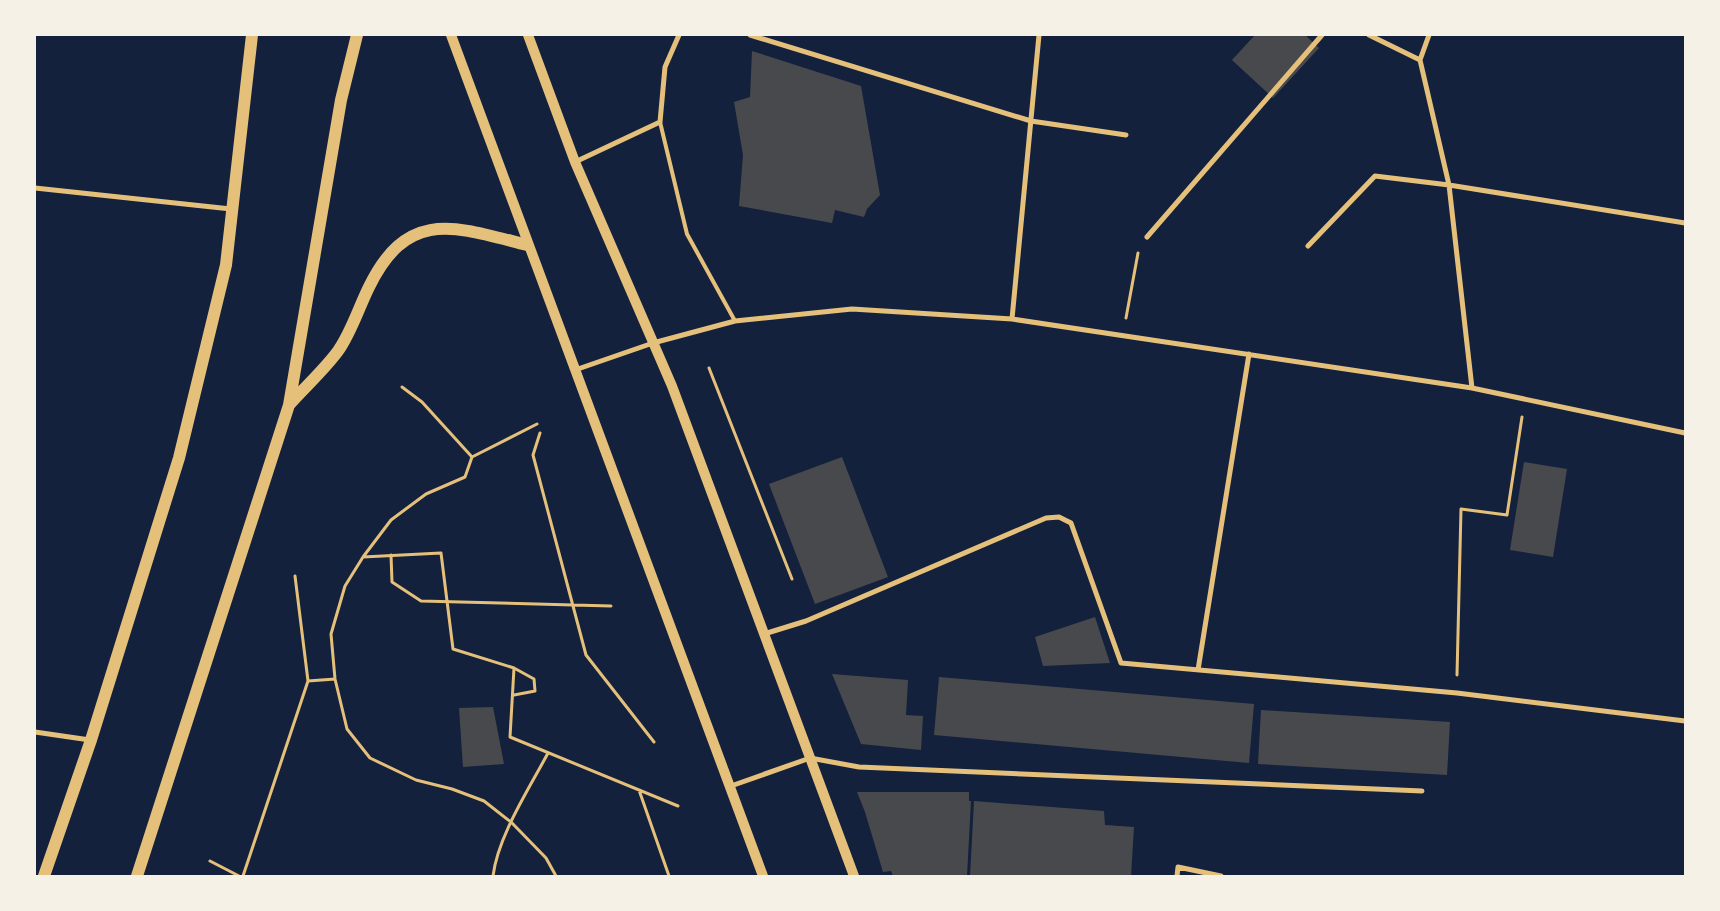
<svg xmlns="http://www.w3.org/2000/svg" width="1720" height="911" font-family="'Golos Text',sans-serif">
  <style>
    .building { fill: #48494c }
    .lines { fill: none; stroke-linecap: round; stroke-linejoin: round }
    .path { stroke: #e5c07b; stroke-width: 3 }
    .service { stroke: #e5c07b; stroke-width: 4 }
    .minor { stroke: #e5c07b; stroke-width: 5 }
    .secondary { stroke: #e5c07b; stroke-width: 10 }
    .primary { stroke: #e5c07b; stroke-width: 12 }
  </style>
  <rect width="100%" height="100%" fill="#14213d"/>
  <path class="building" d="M1255,35H1305L1319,48L1273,98L1232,60Z
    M752,51L861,86L880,195L867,209L864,217L835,210L832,223L739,206L743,155L734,102L750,97Z
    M842,457L888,577L815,604L769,484Z
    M1524,462L1567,469L1553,557L1510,550Z
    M1095,617L1110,663L1043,666L1035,637Z
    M832,674L908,680L906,715L923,716L921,750L861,744Z
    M939,677L1254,704L1249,763L934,735Z
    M493,707L504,764L463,767L459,708Z
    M1261,710L1450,722L1447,775L1258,764Z
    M857,792H969V801H971L967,876H893L891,871L883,872L865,812Z
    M974,801L1104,811L1105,825L1134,827L1131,876H970Z"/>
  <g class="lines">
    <path class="path" d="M1126,318L1138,253
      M709,368L792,579
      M402,387L422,402L472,457
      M537,424L472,457L465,477L426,494L391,520L363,557L345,586L331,634L335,679L347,729L370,758L416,780L452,789L484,801L512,823L546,858L556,876
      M540,433L533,455L586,655L654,742
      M391,555L392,582L421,601L611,606
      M363,557L441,553L453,649L514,668L510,737L678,806
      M1457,675L1461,509L1507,515L1522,417
      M308,681L335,679
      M514,695L535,691L534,679L514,668
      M639,790L669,876
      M210,861L239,876
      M243,876L308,681L295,576
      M493,876C498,836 529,789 548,753"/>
    <path class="service" d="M660,122L687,234L735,321"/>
    <path class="minor" d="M750,35L1031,121L1126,135
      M1369,35L1420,60L1449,185L1472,388
      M1420,60L1429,35
      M575,162L660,122L665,67L679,35
      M35,188L231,209
      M1147,237L1322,35
      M1308,246L1375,176L1449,185L1685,223
      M1012,319L1039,35
      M575,370L653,343L735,321L852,309L1012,319L1472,388L1685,433
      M764,634L806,621L1046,518L1059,517L1071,523L1121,663L1457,693L1685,721
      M1198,670L1249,354
      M35,732L90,740
      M731,786L810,758L859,767L1422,791
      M1177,876L1178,867L1221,876"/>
    <path class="secondary" d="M451,35L763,876
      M528,35L575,162L672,386L854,876"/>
    <path class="primary" d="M289,405C305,387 324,370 338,351C351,333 359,307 369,287C408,207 456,227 527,245
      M44,876L91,740L179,458L226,265L252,35
      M137,876L289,405L341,100L357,35"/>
  </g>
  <rect width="1720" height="911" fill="none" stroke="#f6f1e7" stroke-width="72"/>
</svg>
